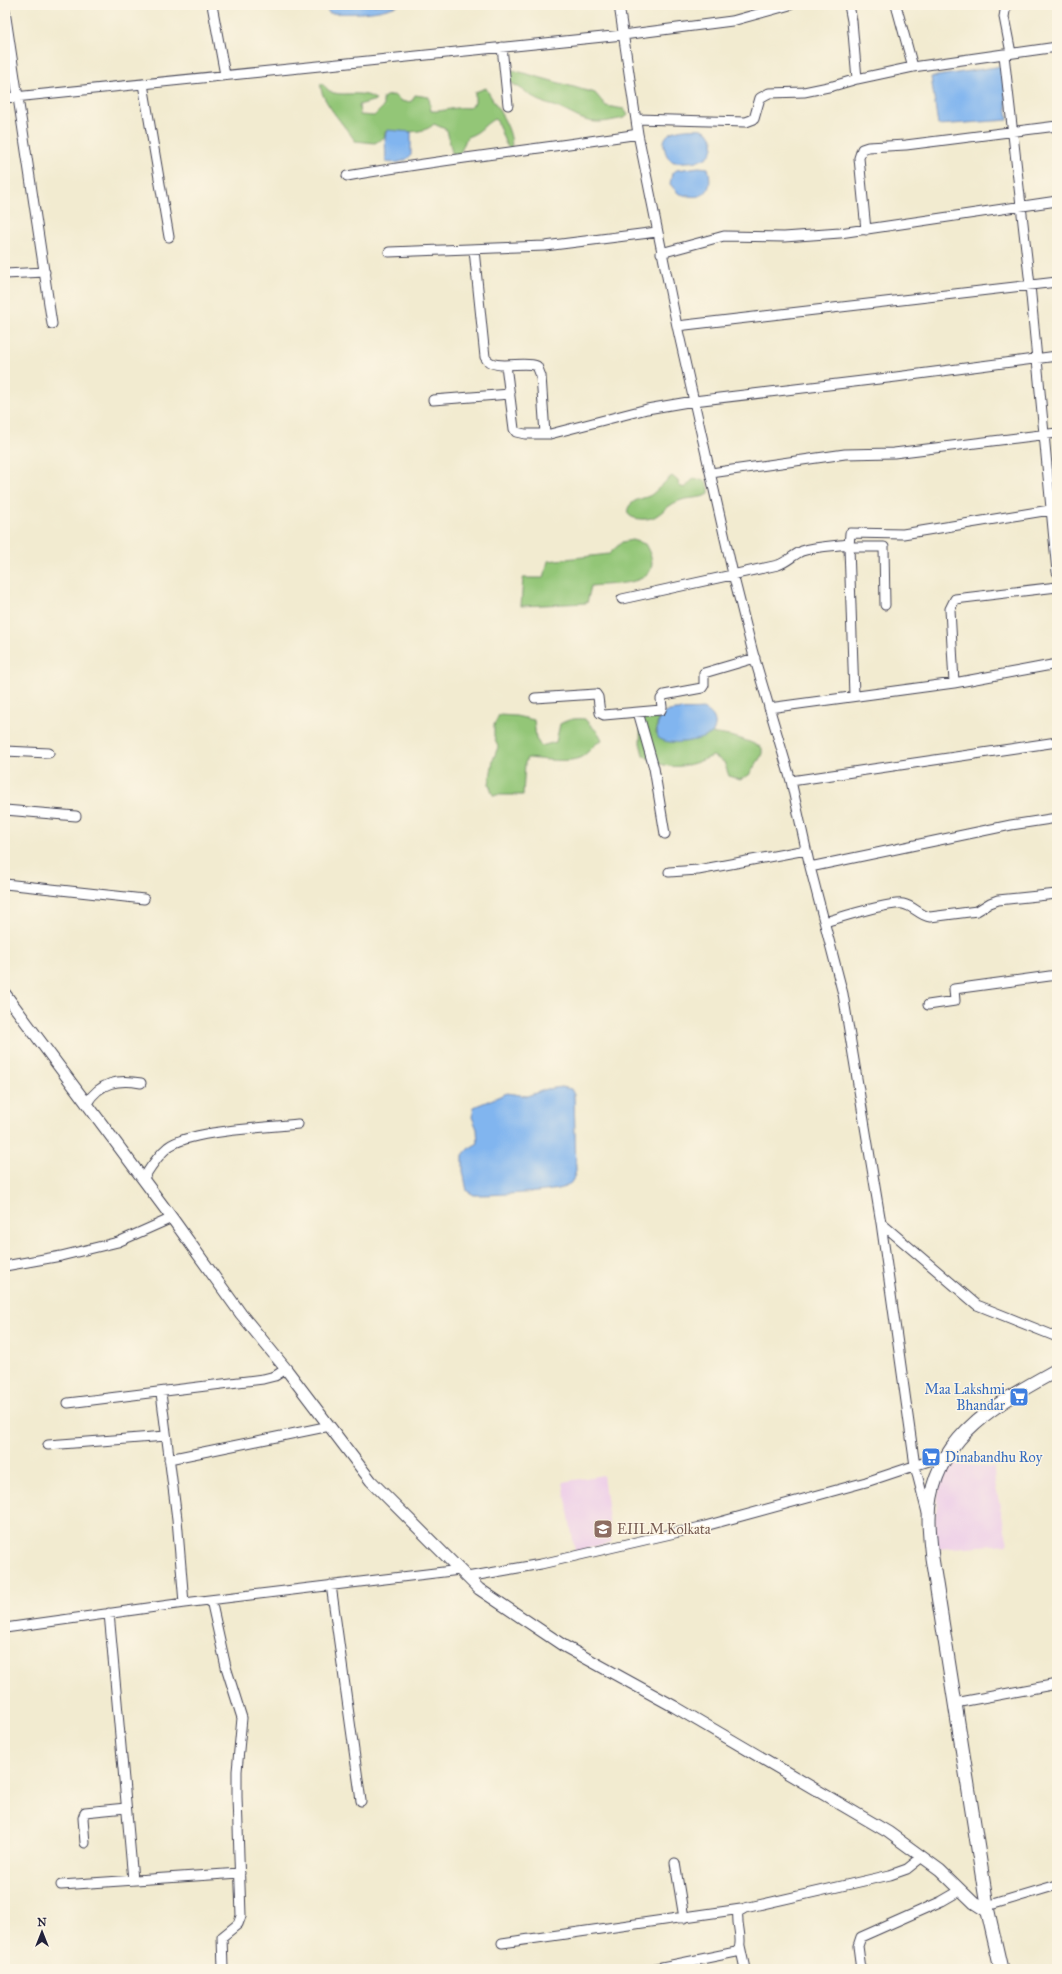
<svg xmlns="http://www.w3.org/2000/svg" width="1062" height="1974" font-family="'IM FELL Great Primer',serif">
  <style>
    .built { fill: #eed0e8 }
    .green { fill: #93c677; stroke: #5a7459 }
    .water { fill: #81b5ef; stroke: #526c95 }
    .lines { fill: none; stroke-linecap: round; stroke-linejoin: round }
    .minor-casing { stroke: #414051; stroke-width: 11 }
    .tertiary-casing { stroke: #414051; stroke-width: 13 }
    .secondary-casing { stroke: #414051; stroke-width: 15 }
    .minor { stroke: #fff; stroke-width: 9 }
    .tertiary { stroke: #fff; stroke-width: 11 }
    .secondary { stroke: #fff; stroke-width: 13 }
    .labels { text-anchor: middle; stroke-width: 3; stroke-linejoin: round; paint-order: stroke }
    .shop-label { font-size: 14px; fill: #366cbe; stroke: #fcf5e5; text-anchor: end }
    .education-label { font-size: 14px; fill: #785e54; stroke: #fcf5e5; text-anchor: start }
  </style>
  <rect width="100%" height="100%" fill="#fcf5e5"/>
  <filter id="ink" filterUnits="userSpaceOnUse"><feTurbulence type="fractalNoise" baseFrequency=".025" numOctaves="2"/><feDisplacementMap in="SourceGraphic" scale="8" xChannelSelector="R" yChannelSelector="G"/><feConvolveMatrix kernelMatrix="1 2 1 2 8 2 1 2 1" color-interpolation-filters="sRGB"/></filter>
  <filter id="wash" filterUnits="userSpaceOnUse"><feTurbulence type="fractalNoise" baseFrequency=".012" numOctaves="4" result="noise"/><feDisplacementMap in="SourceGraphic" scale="16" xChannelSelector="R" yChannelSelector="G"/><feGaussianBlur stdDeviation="0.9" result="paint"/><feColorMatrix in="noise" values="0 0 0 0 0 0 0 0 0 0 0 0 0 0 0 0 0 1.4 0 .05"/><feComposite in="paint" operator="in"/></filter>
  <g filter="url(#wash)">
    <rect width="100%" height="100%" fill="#f2ebd0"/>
    <path class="built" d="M948,1463L994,1468L995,1483L1008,1544L937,1549L935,1520L939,1487Z
      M603,1475L612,1542L575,1552L563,1482Z"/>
    <path class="green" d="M513,70L595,93L606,106L624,109L628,115C624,119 619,119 614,120C588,126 581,118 559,108C554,105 548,105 544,103C535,99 528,93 520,88C512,83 508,83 508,73Z
      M321,83C325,86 329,92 334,93C345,96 367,90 376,100L359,105L360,115L374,116L383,107V98L386,96L394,95C400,101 403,103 412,101L415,95L429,97L431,111C444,112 456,106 469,108L475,103V92L486,88C494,104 516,131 511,150L506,145L497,121L494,119C482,126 482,132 467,137L459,156L452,153L447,130L434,124C424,135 400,131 385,132V137L375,143L355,141C347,128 317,97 321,83Z
      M672,476L678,481L679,486L685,488L693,479L705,480L709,488V494C701,499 688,497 679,501C670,504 664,511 656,516C648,522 619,520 630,505C635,499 642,499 649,496C653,495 665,481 672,476Z
      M632,540L645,544C671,587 617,583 591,586L587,603L521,606L523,578H544L548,561L609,554L622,542Z
      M499,715L516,716L534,720L536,739L541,746L556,742L560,724C569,719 575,718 585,719C591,727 599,731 602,740C594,744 590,751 583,756C573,764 541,759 527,758L525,763L523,795H493L489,784L493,760L498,747L494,736V725Z
      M653,715L658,719L656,733C691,732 731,730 762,748V755L749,775L740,780L729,776L724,762L713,756C686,767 670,773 643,755L640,743L641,716Z"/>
    <path class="water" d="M324,5H399C378,14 351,14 329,13Z
      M1002,66L1008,120L938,125L931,77Z
      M702,129L708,132L713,140C716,164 691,162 674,162C669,160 666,155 665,150C658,128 687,128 702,129Z
      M387,130L411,132V155C406,162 395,164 386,162L385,137Z
      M699,167L708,168C715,194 701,202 678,193L670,184L672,173L677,170Z
      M702,709C714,712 719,723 712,734C698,741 673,746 659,739C656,733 657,730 658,723C660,705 688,711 702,709Z
      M562,1087L571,1089L574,1095L576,1170C575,1176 573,1182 567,1186C555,1193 491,1195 474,1195L467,1191L463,1171V1155L468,1149L478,1143L477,1129L472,1117L474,1107L507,1093L527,1096L547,1089Z"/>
  </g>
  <g filter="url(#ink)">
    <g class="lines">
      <g class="minor-casing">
        <path id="minor" d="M212,5L225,75
          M619,5L638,134L677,326L733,574L753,653L791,781L810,867L843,994L881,1223L915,1466L927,1513
          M849,5L852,21L857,79
          M896,5L913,67
          M1006,5L1004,17L1011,53
          M5,11L52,324
          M502,47L508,105
          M1007,54L1057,47
          M1004,55L1030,285L1057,572
          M143,84L169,237
          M5,98L623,35L732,21L790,5
          M636,119L746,122L754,119L760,98L769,93L804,92L833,86L857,79L913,67L1011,53L1004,55
          M347,176C444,159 541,149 638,134
          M866,230L859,158L862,149L868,147L906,145L1057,126
          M474,250L485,357C492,372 524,360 537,366L541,376L545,434
          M389,252L545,246L657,232
          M661,253L724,236L784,237L840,233L1057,201
          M5,274L45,272
          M677,326L1057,282
          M506,365L514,429L516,432L525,434H550L647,409L694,401L896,377L1057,356
          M433,400L510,394
          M711,473L845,454L894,453L1057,433
          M849,547H884L885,605
          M622,599L778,565C787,562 793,555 802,551C816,546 834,546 849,544
          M954,683L950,609L955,599L1057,587
          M854,696L849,547L850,533L903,534L1056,509
          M535,698L596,694L598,697L600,713L604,715L661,710L662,707L661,699L664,695L702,688L704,685V673L755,658
          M769,708L954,683L1057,664
          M638,712L654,768L665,834
          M5,751L49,753
          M791,781L1057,742
          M5,810L76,816
          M810,867L1011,825L1057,818
          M669,872L698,870L806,850
          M5,884L144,899
          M825,922C842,917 888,902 903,904C914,906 920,916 930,917L977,911L990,903L998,900L1057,894
          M928,1005L955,1001L954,989L1057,975
          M87,1103C100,1082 118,1079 141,1083
          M143,1179C150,1168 157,1156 168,1147C191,1130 266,1128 298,1124
          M881,1223L977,1305L1057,1337
          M5,1266L61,1256L118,1242L172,1218
          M161,1393L177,1519L184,1603
          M68,1403L263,1379L275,1376L286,1369
          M48,1445L166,1436
          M169,1459L330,1426
          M467,1577L541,1564L705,1526L866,1482L947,1455
          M331,1585L361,1801
          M211,1600L226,1667L242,1718L237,1771V1797L241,1916L238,1924L222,1937L223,1969
          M109,1613L133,1880
          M5,1628L184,1603L460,1570
          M955,1703L1057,1684
          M85,1843L83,1818L85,1812L126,1808
          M675,1863L684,1918
          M61,1885L240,1873
          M987,1906L1057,1885
          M502,1943L741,1909
          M740,1946L745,1969
          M652,1969L736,1952L739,1949C743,1937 736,1925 738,1912L745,1908L890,1875L907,1869L922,1857
          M861,1969L858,1946L861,1937L942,1901L961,1890"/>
      </g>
      <g class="tertiary-casing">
        <path id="tertiary" d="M5,994L172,1218L241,1314L286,1369L371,1481L479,1589L564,1646L675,1707L888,1832L940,1870L974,1903L988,1912"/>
      </g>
      <g class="secondary-casing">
        <path id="secondary" d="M1001,1969L988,1912L932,1558C930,1538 927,1517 931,1497C943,1431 1003,1400 1057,1370"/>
      </g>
      <use href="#minor" class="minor"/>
      <use href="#tertiary" class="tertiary"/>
      <use href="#secondary" class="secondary"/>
    </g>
  </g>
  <defs>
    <g id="supermarket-square" transform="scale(1)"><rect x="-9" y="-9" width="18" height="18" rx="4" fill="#3f7fe0" stroke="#fcf5e5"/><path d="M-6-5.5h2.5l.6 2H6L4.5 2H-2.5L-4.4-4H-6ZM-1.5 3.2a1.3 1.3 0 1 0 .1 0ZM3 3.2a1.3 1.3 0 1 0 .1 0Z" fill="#fff"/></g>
    <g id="university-square" transform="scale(1)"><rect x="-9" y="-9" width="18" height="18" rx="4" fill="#8d6e63" stroke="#fcf5e5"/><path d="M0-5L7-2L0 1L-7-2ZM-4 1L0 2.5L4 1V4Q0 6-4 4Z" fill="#fff"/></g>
  </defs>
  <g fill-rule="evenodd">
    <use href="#supermarket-square" x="1019" y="1397"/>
    <use href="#supermarket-square" x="931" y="1457"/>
    <use href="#university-square" x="603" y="1529"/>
  </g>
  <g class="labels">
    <g class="shop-label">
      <text x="1005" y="1394">Maa Lakshmi<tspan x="1005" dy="16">Bhandar</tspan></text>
      <text x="945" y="1462" text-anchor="start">Dinabandhu Roy</text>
    </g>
    <g class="education-label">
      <text x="617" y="1534">EIILM Kolkata</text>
    </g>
  </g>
  <rect width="1062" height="1974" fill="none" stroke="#fcf5e5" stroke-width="20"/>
  <g transform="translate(42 1932)" stroke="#fcf5e5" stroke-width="3" paint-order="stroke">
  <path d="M0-3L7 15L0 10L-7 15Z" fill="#22223b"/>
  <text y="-6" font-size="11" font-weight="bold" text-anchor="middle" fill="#22223b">N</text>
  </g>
</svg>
